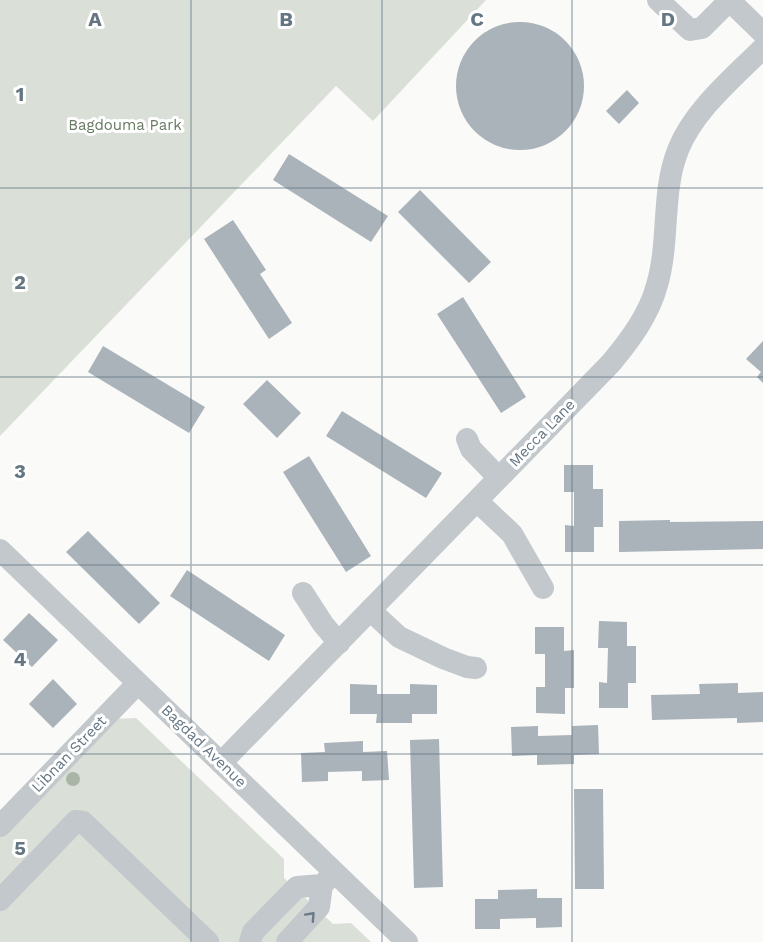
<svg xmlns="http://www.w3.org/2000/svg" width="763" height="942" font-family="'Work Sans',sans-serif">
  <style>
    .green { fill: #dadfd7 }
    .building { fill: #aab3b9 }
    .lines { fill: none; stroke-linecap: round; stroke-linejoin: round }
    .minor { stroke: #c3c8cc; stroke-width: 22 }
    .tree { fill: #aab4a7 }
    .oneway { stroke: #6a7a87 }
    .grid { fill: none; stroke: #657683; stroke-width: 1.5; stroke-opacity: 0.55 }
    .labels { text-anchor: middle; stroke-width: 6; stroke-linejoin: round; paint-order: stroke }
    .park-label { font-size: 15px; fill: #687a64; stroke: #fff }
    .street-label { font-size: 15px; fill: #657683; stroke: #fff }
    .grid-label { font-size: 20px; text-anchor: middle; font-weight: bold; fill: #657683; stroke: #fff; stroke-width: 6; stroke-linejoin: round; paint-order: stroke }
  </style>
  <rect width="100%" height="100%" fill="#fafaf8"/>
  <path class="green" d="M0,0H486L373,121L336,86L0,436Z
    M136,718L284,859V878L333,924L351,923L371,942H0V835L113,719Z"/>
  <path class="building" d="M456 86a64 64 0 1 1 128 0a64 64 0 1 1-128 0Z
    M627,90L639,103L619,124L606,111Z
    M289,154L388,216L371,242L273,180Z
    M420,190L491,262L469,283L398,212Z
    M233,220L266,270L260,274L292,323L269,339L204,239Z
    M463,297L526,397L501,413L437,314Z
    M763,341V383L757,377L761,372L746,359Z
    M103,346L205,407L189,433L88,372Z
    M267,380L301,413L277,438L243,404Z
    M342,411L442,473L426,498L326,436Z
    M309,456L371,556L346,572L283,472Z
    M564,465H593V489H603V527H594V552H565V525L574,526V492H564Z
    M670,520V522L763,521V549L619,552V521Z
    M88,531L160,603L139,624L66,552Z
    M187,570L285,635L269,661L170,596Z
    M29,613L58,640L32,667L3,640Z
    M599,621L627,622V646H636V683H628V708H599V682L607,683L608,648H598Z
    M535,627H564V651L574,650V688H565V714L536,713V687H545V654H535Z
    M53,679L77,704L53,728L29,704Z
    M738,683V693L763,692V722L737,723V718L652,720L651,695L700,694L699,684Z
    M350,684L377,685V694H410V684L437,685V714H412V723H376L377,714H350Z
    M598,725L599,754L574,755V764L537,765V755L512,756L511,727L538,726V736L572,735V726Z
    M439,739L443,887L414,888L410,740Z
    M363,741V752L387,751L389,780L362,781V771L328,772V781L302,782L301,753L325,752L324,743Z
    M574,789H603L604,889H575Z
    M537,889V898H562V927L536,928V918L500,919V929H475V899H498V890Z"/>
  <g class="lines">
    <path class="minor" d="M658,0L690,30L702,28L730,0
      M729,0L763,33
      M467,439L471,449L499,478
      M477,501L512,534L543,588
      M0,550L407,942
      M303,593L323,624L339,643
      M370,610L399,637L443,658L467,667L476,668
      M221,763L611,363C630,340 649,315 657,285C670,241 661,193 678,150C694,110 733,78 763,48
      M0,826L138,683
      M0,900L76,821L83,822L208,942
      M250,942L253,932L297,887L322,885
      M287,942L319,907L322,885L331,876"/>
  </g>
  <circle class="tree" cx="73" cy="779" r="7"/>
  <defs><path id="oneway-chevron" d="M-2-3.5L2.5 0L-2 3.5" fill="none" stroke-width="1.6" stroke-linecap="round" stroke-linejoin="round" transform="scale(1.5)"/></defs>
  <use class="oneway" href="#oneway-chevron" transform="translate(311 916) rotate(-47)"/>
  <path class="grid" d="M191,0V942M382,0V942M572,0V942M0,188H763M0,377H763M0,565H763M0,754H763"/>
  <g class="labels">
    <g class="park-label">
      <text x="125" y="130">Bagdouma Park</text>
    </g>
    <g class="street-label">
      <text transform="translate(542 433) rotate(-46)" y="5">Mecca Lane</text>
      <text transform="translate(204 746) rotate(44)" y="5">Bagdad Avenue</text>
      <text transform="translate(69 754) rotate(-46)" y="5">Libnan Street</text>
    </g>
  </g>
  <g class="grid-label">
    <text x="95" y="26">A</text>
    <text x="286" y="26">B</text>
    <text x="477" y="26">C</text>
    <text x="668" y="26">D</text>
    <text x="20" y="101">1</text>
    <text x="20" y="289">2</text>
    <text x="20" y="478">3</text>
    <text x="20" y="666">4</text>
    <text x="20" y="855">5</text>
  </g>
</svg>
